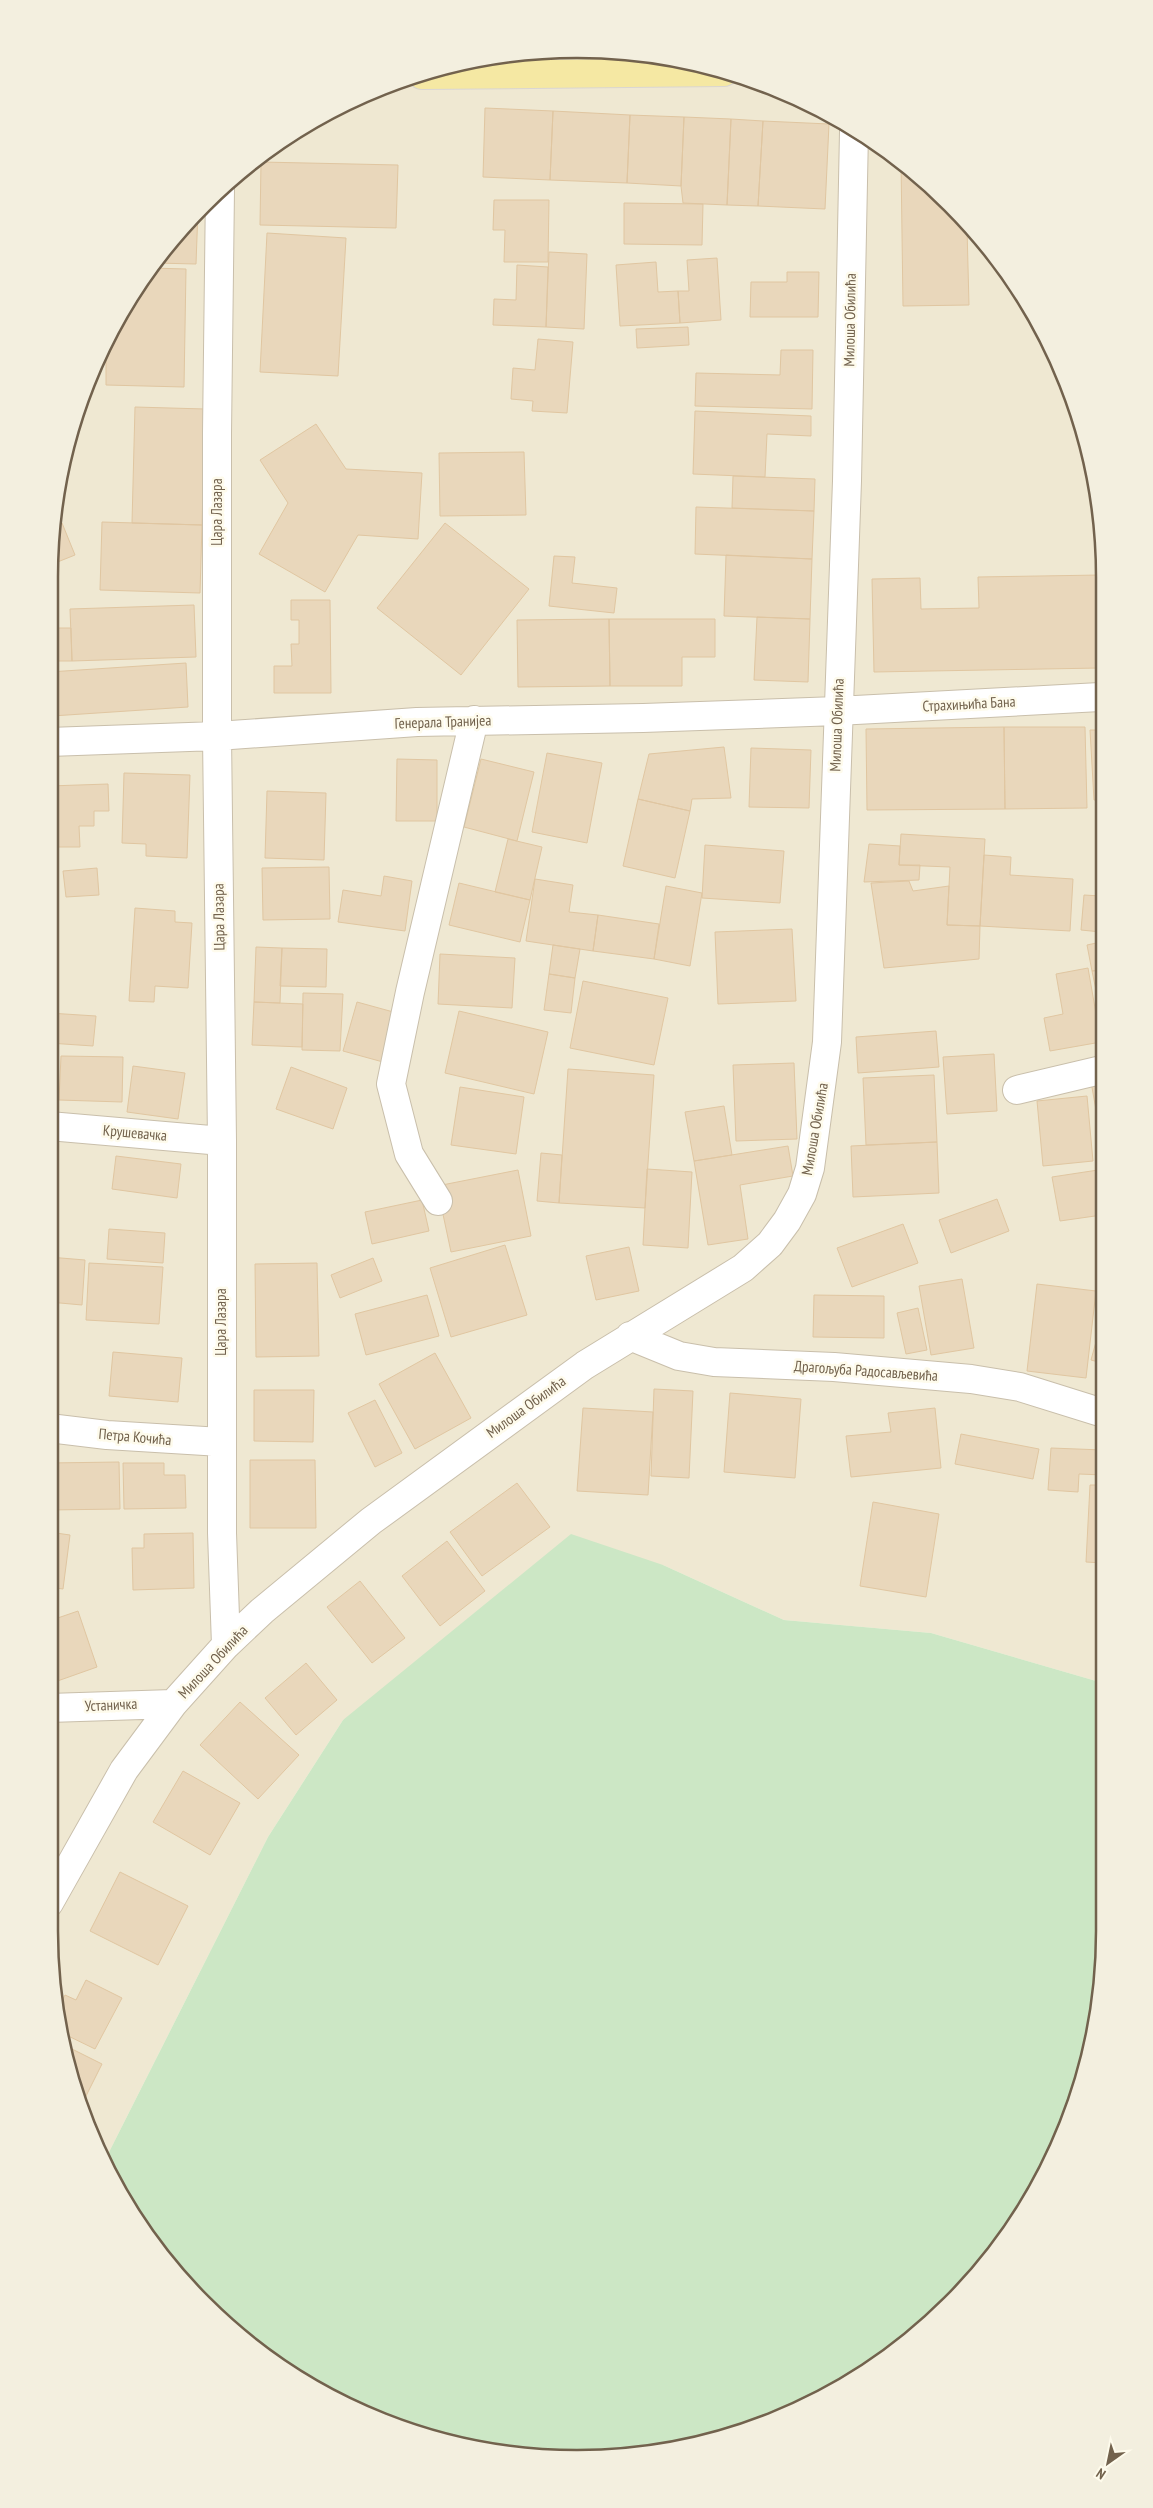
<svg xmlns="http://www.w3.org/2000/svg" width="1153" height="2508" font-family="'PT Sans Narrow',sans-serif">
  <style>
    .residential { fill: #efe8d2 }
    .green { fill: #cce7c5 }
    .building { fill: #e9d7bb; stroke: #e0c6a1 }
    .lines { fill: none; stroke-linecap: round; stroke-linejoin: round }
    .minor-casing { stroke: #c9bfab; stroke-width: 30 }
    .major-casing { stroke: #dad6d1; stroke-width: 30 }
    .minor { stroke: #fff; stroke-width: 28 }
    .major { stroke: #f5e8a3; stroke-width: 28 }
    .labels { text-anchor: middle; stroke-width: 5; stroke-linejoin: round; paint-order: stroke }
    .street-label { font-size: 15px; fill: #72624d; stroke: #fefbec }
    .rim { fill: none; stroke: #72624d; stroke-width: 2.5 }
  </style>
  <rect width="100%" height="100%" fill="#fbf7e6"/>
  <path class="residential" d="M576,49L679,59L778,89L898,158L995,255L1064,374L1100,507L1103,1683L931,1633L784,1620L663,1565L343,1720L268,1837L104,2162L77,2101L59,2034L49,1931V576L59,474L89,375L138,284L203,204L283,138L374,89L473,59Z"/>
  <path class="green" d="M571,1534L663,1565L784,1620L931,1633L1103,1683L1104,1932L1094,2034L1064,2133L1015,2224L973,2280L898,2350L840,2389L746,2431L646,2455L576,2459L565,2458L558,2453L555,2457C504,2452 454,2448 406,2431C277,2384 162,2289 104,2162L268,1837L343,1720Z"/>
  <path class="building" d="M485,108L553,111L550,180L483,177Z
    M553,111L630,115L627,183L550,180Z
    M630,115L684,117L681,186L627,183Z
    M684,117L731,119L727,205L683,203L681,186Z
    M731,119L763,121L758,206L727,205Z
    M763,121L829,124L825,209L758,206Z
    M901,161L967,228L969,305L903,306Z
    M261,162L398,165L396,228L260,225Z
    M494,200H549L548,262H504L505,230H493Z
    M624,203L703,204L702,245L624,244Z
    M198,210L196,264L155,263Z
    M267,233L346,238L338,376L260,372Z
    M549,252L587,254L584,329L546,327Z
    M717,258L721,320L680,323L678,291H689L687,260Z
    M656,262L658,292L678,291L680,323L620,326L616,265Z
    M517,265L548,267L546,327L493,325L494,299L516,300Z
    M150,268L186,269L184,387L106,385V342L138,284Z
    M787,272H819L818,317H750L751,282H787Z
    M688,327L689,345L637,348L636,329Z
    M538,339L573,342L567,413L532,411L533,401L511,399L513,368L535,370Z
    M781,350H813L812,409L695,406L696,373L780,375Z
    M135,407L205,409L202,525L132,523Z
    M695,411L811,416V436L767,434L765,477L693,474Z
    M316,424L346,469L422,473L418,539L358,535L325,592L259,554L288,503L260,460Z
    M524,452L526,515L440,516L439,453Z
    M733,476L815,479L814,511L732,508Z
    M696,507L814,511L812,559L695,554Z
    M102,522L202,525L200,593L100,590Z
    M62,523L75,555L50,565L54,527Z
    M445,523L529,589L461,675L377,608Z
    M726,555L812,559L810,619L724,616Z
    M554,556L575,557L572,583L617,588L614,613L549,606Z
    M1100,575V668L874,672L872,579L920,578L921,609L979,608L978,577Z
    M291,600H330L331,693H274V666H292L291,644H299V620H291Z
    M194,605L196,657L72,661L70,609Z
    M757,617L810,619L808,682L754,680Z
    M609,619L610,686L518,687L517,620Z
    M609,619H715V657H682V686H610Z
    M49,628H71L72,661H49Z
    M186,663L188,707L52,716L49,672Z
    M1004,727H1085L1087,808L1005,809Z
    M1004,727L1005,809L867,810L866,729Z
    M1090,730H1100L1101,800H1094Z
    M724,747L731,798L692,799L690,811L638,799L649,754Z
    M751,748L811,750L809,808L749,807Z
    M547,753L602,763L587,843L532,832Z
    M397,759L437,760V821H396Z
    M481,759L534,772L517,841L464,827Z
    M124,773L190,775L187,858L146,856V844L122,843Z
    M108,784L109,811H94V826H79L80,847H49V786Z
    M267,791L326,793L324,860L265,858Z
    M638,799L690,811L675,878L623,866Z
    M901,834L985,839L980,926L947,925L950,867L899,865Z
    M508,839L542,847L530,900L495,892Z
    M869,844L900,846L899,865H920L919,880L864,882Z
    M705,845L784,851L780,903L702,898Z
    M984,855L1011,857L1010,875L1073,879L1070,931L980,926Z
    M329,867L330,919L263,920L262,868Z
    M97,868L99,895L66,897L63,871Z
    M384,876L412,881L405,931L338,922L343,890L381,896Z
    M535,879L573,885L569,912L598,915L593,951L526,941Z
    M909,881L913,891L949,886L947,925L980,926L979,959L884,968L871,883Z
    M459,883L530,900L520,942L449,925Z
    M666,886L702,893L690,966L654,959Z
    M1084,895L1101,896V932L1081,930Z
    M135,908L175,911V922L192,923L188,988L155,986L154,1002L129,1001Z
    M598,915L659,924L654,959L593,951Z
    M792,929L796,1001L718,1004L715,932Z
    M1101,942V970L1092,971L1087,945Z
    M553,945L580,949L575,978L549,974Z
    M256,947L282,948L280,1003L254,1002Z
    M282,948L327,949L326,987L280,986Z
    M440,954L515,958L512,1008L438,1004Z
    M1088,968L1101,1042L1050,1051L1044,1018L1063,1014L1056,974Z
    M1101,970V1014L1092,971Z
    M549,974L575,978L571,1013L544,1010Z
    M583,981L668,998L654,1065L570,1048Z
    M303,993L343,994L340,1051L302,1050Z
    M254,1002L303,1004L302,1047L252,1045Z
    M357,1002L397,1013L383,1062L343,1051Z
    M459,1011L548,1032L534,1094L445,1073Z
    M49,1013L96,1016L93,1046L49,1043Z
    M936,1031L939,1067L858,1073L856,1037Z
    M49,1054H52V1102H49Z
    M994,1054L997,1111L947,1114L943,1057Z
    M61,1056L123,1057L122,1102L59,1100Z
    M794,1063L797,1139L736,1141L733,1065Z
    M133,1066L185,1073L178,1119L127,1112Z
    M291,1067L347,1088L333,1129L276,1109Z
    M568,1069L654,1075L645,1208L559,1203Z
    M934,1075L937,1142L866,1145L863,1078Z
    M1102,1080V1143L1091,1082Z
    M460,1087L524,1097L516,1154L451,1145Z
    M1087,1096L1093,1161L1043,1166L1037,1101Z
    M724,1106L732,1155L694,1161L685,1112Z
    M937,1142L939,1193L853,1197L851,1146Z
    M788,1146L793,1176L740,1185L748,1239L708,1245L694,1161Z
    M541,1153L562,1155L559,1203L537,1201Z
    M116,1156L181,1164L177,1198L112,1189Z
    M647,1169L692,1172L688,1248L643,1245Z
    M518,1170L531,1236L451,1252L437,1186Z
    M1098,1170L1102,1215L1060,1221L1052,1177Z
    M997,1199L1009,1231L951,1253L939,1220Z
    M422,1200L429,1231L372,1244L365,1212Z
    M903,1224L918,1263L852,1287L837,1248Z
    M109,1229L165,1233L163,1263L107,1259Z
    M505,1245L527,1315L451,1337L430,1268Z
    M629,1247L639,1291L596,1300L586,1256Z
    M49,1257L85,1260L82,1305L49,1302Z
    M373,1258L382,1281L340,1298L331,1275Z
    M89,1263L163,1267L159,1324L86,1320Z
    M317,1263L319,1356L256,1357L255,1264Z
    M962,1279L974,1348L931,1355L919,1286Z
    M1037,1284L1096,1291L1086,1378L1027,1371Z
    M427,1295L439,1336L366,1355L355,1314Z
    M814,1295L884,1296V1338L813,1337Z
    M918,1308L927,1350L906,1354L897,1313Z
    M1102,1320V1363L1091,1360Z
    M113,1352L182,1358L178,1402L109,1396Z
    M435,1353L471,1418L415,1449L379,1384Z
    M654,1389L693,1391L689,1478L651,1476Z
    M254,1390H314L313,1442L254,1441Z
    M730,1393L801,1399L795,1478L724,1472Z
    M375,1400L402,1453L375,1467L348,1413Z
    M583,1408L653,1412L648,1495L577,1491Z
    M935,1408L941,1468L851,1477L846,1436L891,1432L888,1413Z
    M961,1434L1039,1449L1033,1479L955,1464Z
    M1051,1448L1103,1450V1475L1079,1474L1078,1492L1048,1490Z
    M250,1460H315L316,1528H250Z
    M119,1462L120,1509L49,1510V1463Z
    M123,1463H164V1475H185L186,1508L124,1509Z
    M517,1483L550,1527L482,1576L450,1532Z
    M1090,1485H1103V1563L1086,1562Z
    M873,1502L939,1514L926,1597L860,1586Z
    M49,1532L70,1535L63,1589L49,1587Z
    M193,1533L194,1588L133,1590L132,1548H144V1534Z
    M447,1541L485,1591L440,1626L402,1576Z
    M360,1581L405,1638L372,1663L327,1607Z
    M78,1611L97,1667L49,1684V1621Z
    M306,1663L337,1700L296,1735L265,1698Z
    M240,1702L299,1755L258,1799L200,1745Z
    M183,1771L240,1803L210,1855L153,1822Z
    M49,1780L57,1785L49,1799Z
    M120,1872L188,1906L158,1965L90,1931Z
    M86,1980L122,1998L95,2049L58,2031L57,2011L65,1995L76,2000Z
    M62,2044L102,2064L80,2108L77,2101Z"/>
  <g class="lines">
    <g class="minor-casing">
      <path id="minor" d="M220,189L217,433V736L222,1141V1533L226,1645
        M49,742L217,736L417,722L643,718L837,711L1100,697
        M1017,1090L1101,1070
        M49,1126L222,1141
        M438,1201L409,1154L391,1084L410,992L474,720
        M630,1336L679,1356L714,1362L834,1367L971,1379L1020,1387L1103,1413
        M49,1428L107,1435L221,1442
        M49,1708L173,1704
        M49,1903L124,1770L173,1704L226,1645L262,1611L371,1521L585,1365L743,1268L770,1244L787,1221L802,1194L810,1168L827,1042L847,481L854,132"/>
    </g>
    <g class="major-casing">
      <path id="major" d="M422,75L724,72"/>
    </g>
    <use href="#minor" class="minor"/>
    <use href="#major" class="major"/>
  </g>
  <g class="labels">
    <g class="street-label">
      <text transform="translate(850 320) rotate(-89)" y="5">Милоша Обилића</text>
      <text transform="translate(217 512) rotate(-90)" y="5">Цара Лазара</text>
      <text transform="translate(969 704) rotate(-3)" y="5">Страхињића Бана</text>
      <text transform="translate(443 722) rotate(-2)" y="5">Генерала Транијеа</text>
      <text transform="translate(837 725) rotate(-88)" y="5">Милоша Обилића</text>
      <text transform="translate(219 917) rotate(-91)" y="5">Цара Лазара</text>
      <text transform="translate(815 1129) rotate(-80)" y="5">Милоша Обилића</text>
      <text transform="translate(135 1133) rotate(5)" y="5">Крушевачка</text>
      <text transform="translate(221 1322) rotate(-90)" y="5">Цара Лазара</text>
      <text transform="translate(866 1371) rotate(4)" y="5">Драгољуба Радосављевића</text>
      <text transform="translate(526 1407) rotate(-36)" y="5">Милоша Обилића</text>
      <text transform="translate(135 1437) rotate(5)" y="5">Петра Кочића</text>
      <text transform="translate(213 1662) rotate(-47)" y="5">Милоша Обилића</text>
      <text transform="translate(111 1705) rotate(-3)" y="5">Устаничка</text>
    </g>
  </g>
  <path d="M0 0H1153V2508H0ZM577 58H577A519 519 0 0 1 1096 577V1931A519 519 0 0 1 577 2450H577A519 519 0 0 1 58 1931V577A519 519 0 0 1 577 58Z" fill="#f3efdf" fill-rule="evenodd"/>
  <path class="rim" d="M577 58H577A519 519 0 0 1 1096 577V1931A519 519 0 0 1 577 2450H577A519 519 0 0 1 58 1931V577A519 519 0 0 1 577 58Z"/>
  <g transform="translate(1108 2463) rotate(213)" stroke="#fefbec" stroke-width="4" paint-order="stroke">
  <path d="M0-4L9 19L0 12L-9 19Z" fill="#72624d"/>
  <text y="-8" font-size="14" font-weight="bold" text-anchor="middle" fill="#72624d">N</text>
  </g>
</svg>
